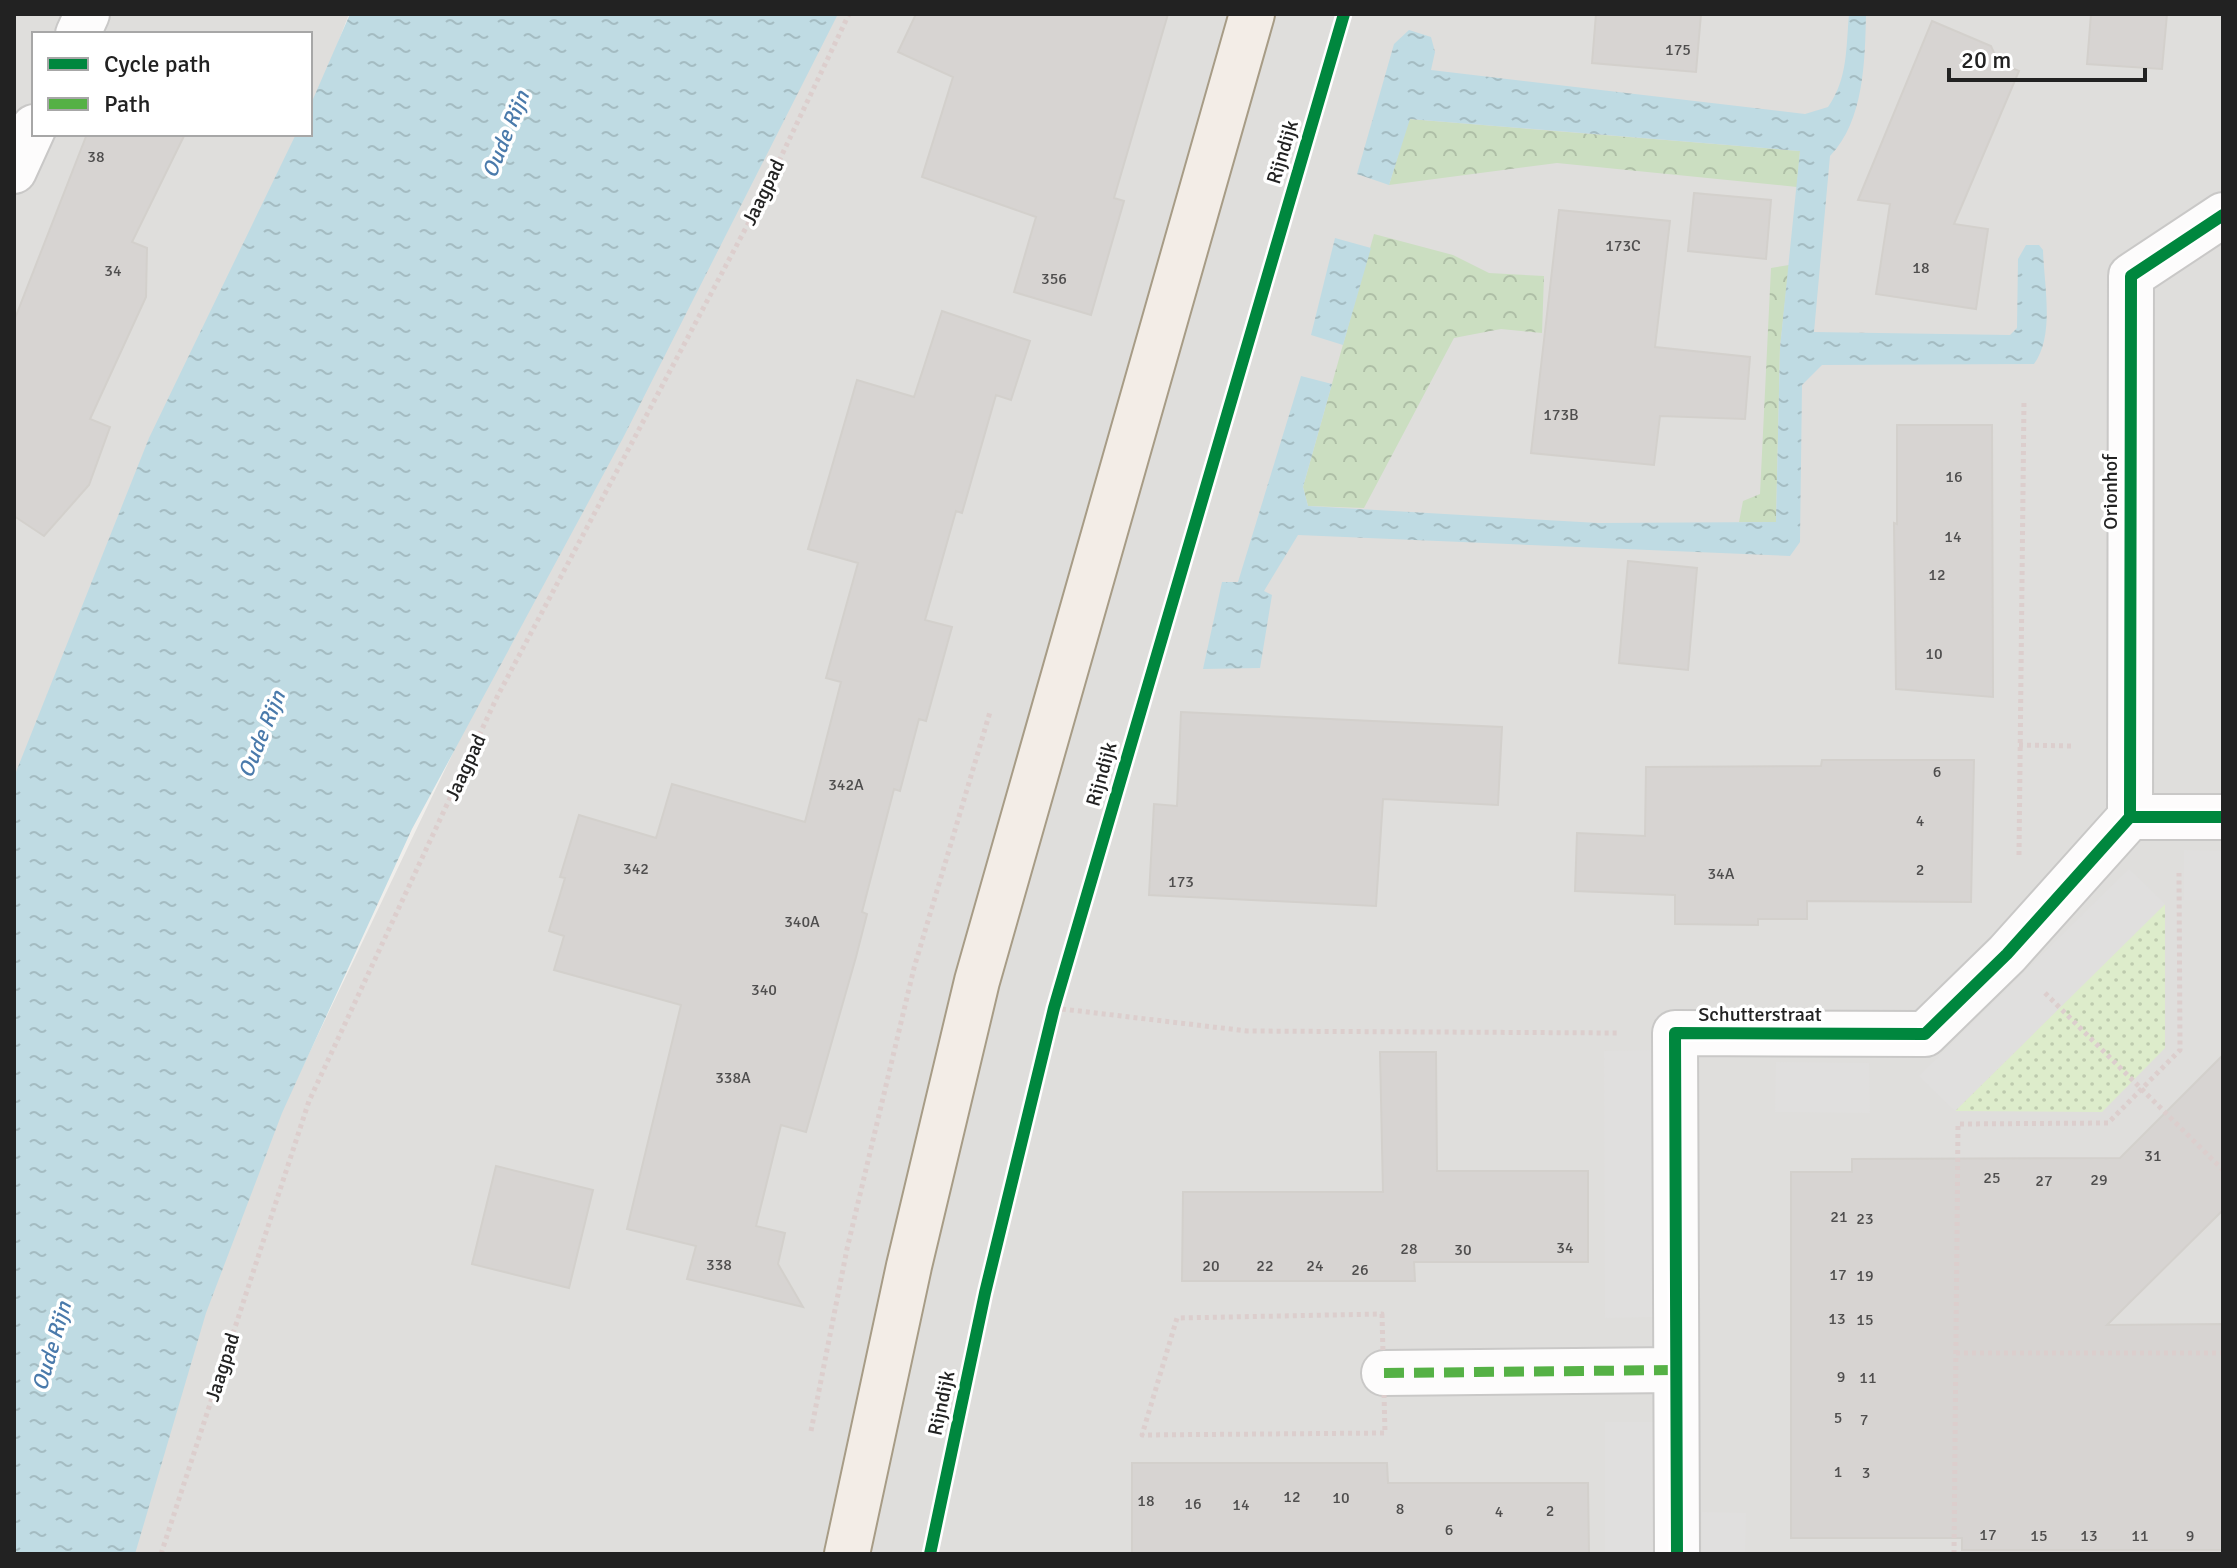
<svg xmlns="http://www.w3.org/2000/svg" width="2237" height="1568" font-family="Signika,sans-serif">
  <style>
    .residential { fill: #dfdedc }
    .grass { fill: url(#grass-dots) }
    .forest { fill: url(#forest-crowns) }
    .parking { fill: #e0dfde }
    .water { fill: url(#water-ripples) }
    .building { fill: #d7d4d2; stroke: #d3d0cc; stroke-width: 2 }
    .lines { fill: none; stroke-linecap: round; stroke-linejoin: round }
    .minor-casing { stroke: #c9c8c7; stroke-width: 48 }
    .major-casing { stroke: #a79c86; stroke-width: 48 }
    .path { stroke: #dccecd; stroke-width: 5; stroke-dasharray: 4 4; stroke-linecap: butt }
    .minor { stroke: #fdfcfc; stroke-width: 44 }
    .major { stroke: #f3ede7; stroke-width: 44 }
    .quiet { stroke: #55b145; stroke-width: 10; stroke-dasharray: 20 10; stroke-linecap: butt }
    .cycleway-casing { stroke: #fff; stroke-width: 17 }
    .cycleway { stroke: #00873e; stroke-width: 12 }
    .labels { text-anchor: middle; stroke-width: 7; stroke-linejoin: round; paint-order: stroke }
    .number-label { font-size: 16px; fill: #4f4e4e }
    .street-label { font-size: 20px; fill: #222; stroke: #fff }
    .water-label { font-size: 22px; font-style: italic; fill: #4a7aab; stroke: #fff }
  </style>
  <defs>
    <pattern id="grass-dots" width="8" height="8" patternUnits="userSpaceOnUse" patternTransform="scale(2)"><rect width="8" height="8" fill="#ddeccb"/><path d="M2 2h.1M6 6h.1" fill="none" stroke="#bdcaae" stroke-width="1.8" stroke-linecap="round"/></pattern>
    <pattern id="forest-crowns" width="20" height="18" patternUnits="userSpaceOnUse" patternTransform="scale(2)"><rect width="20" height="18" fill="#cbdec1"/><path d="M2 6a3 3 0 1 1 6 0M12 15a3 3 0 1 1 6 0" fill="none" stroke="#aebea6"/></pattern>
    <pattern id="water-ripples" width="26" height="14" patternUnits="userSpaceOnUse" patternTransform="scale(2)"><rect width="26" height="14" fill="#bfdbe3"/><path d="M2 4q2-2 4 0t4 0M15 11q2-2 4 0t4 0" fill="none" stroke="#a4bcc2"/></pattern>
  </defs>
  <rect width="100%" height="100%" fill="#f0eeeb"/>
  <path class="residential" d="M14,14H349L310,115V34H34V134H303L14,980Z
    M807,14H2223V1554H114L200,1281Z"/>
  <path class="grass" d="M2165,904V1048L2102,1112L1955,1111Z"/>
  <path class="forest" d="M1409,119L1800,151L1797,187L1557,163L1389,185Z
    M1374,234L1453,255L1489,273L1544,276L1542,333L1501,329L1454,338L1364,508L1308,506L1303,487Z
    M1789,265L1780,348L1776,522H1739L1743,501L1760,494L1771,268Z"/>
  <path class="parking" d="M2184,850L2223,851V900H2184Z
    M2129,869L2165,904L1955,1111L1919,1076Z
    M1654,1050V1317L1605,1318L1604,1051Z
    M1776,1062L1869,1063L1870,1113L1775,1112Z
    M1605,1422H1654L1655,1554H1605Z
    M1702,1512L1746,1513L1745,1554H1702Z"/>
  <path class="water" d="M350,14H838L623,438L412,829L335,997L282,1113L206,1313L135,1554H14V777L149,438L296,134H310V106Z
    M1849,14H1866C1865,61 1864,121 1830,156L1814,332L2010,335L2017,328L2018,259L2026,245H2039L2043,250C2044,285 2055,335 2034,364L1822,365L1802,385L1800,542L1790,556L1298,535L1264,591L1272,595L1260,668L1203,669L1222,582H1238L1301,376L1332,384L1303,487L1308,506L1598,523L1776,522L1780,348L1800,151L1410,119L1389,185L1357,174L1394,44L1409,30L1431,37L1435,52L1431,70L1805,114L1828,107C1848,79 1846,47 1849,14Z
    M1335,238L1371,248L1343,345L1311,335Z"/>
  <path class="building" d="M916,14H1168L1114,198L1124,201L1091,315L1014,292L1036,217L922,177L953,77L898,52Z
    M1596,14H1701L1696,72L1592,63Z
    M2091,14H2167L2162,69L2087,64Z
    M1932,21L1991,46L1998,62L2019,71L1954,224L1988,229L1976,309L1876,294L1890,204L1858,200Z
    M87,134H185L132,242L147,248L146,297L90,419L110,427L89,485L44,536L14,516V321Z
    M1694,193L1771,200L1766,259L1688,251Z
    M1559,210L1670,221L1655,347L1750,357L1745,419L1660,416L1654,465L1531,453Z
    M942,311L1030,341L1011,400L996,395L962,513L956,511L925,620L952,627L926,721L919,719L900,791L894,789L862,912L867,914L856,957L806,1132L781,1125L756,1226L785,1233L778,1264L803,1307L687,1279L696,1246L627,1229L681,1005L554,970L564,936L549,931L565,878L560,877L579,815L656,838L672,784L805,822L841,682L826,678L858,563L808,549L857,380L914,397Z
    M1897,425H1992L1993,697L1896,689L1894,523L1897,524Z
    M1628,561L1697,568L1688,670L1619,663Z
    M1181,712L1502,727L1498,805L1383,799L1376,906L1149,895L1154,804L1177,806Z
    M1822,760H1974L1971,902L1807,901V919H1758V925L1675,924V895L1575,891L1577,833L1645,836L1646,767L1821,766Z
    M1380,1052H1436L1437,1171H1588V1262H1414L1415,1281H1182L1183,1192H1383Z
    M2223,1055V1210L2107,1325L2223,1324V1550H1962V1538H1791V1172H1852V1159L2120,1158Z
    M496,1166L593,1190L569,1288L472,1264Z
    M1132,1463H1387L1388,1483H1588L1589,1554H1132Z"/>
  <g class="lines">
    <g class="minor-casing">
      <path id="minor" d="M78,34L87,14
        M14,171L34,127
        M2130,817L2131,276L2223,215
        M1384,1373L1675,1370
        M1677,1554L1675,1033L1925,1034L2007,954L2130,817H2223"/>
    </g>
    <g class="major-casing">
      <path id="major" d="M847,1554L909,1266L977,981L1252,14"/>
    </g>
    <path class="path" d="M2019,745L2073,746
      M2019,855L2024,399
      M2045,993L2223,1170
      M1054,1008L1247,1031L1618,1033
      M1382,1314L1385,1433L1142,1435L1177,1318Z
      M1956,1353H2223
      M811,1431L847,1249L914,968L990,712
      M161,1554L309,1101L497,697L758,205L849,14
      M1954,1554L1958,1124L2108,1123L2180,1050L2179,873"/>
    <use href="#minor" class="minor"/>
    <use href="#major" class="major"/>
    <path class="quiet" d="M1384,1373L1675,1370"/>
    <g class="cycleway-casing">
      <path id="cycleway" d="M2130,817L2131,276L2223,215
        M930,1554L985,1293L1054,1008L1344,14
        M1677,1554L1675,1033L1925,1034L2007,954L2130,817H2223"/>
    </g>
    <use href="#cycleway" class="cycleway"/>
  </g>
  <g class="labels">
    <g class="number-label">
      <text x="1678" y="55">175</text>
      <text x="96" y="162">38</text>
      <text x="1623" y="251">173C</text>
      <text x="1921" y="273">18</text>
      <text x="113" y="276">34</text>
      <text x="1054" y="284">356</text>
      <text x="1561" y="420">173B</text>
      <text x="1954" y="482">16</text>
      <text x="1953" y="542">14</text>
      <text x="1937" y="580">12</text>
      <text x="1934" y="659">10</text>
      <text x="1937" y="777">6</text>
      <text x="846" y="790">342A</text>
      <text x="1920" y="826">4</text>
      <text x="636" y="874">342</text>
      <text x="1920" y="875">2</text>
      <text x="1721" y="879">34A</text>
      <text x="1181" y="887">173</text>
      <text x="802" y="927">340A</text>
      <text x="764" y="995">340</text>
      <text x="733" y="1083">338A</text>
      <text x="2153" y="1161">31</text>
      <text x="1992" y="1183">25</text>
      <text x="2099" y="1185">29</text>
      <text x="2044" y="1186">27</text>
      <text x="1839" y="1222">21</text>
      <text x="1865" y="1224">23</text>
      <text x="1565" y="1253">34</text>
      <text x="1409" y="1254">28</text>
      <text x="1463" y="1255">30</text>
      <text x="719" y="1270">338</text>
      <text x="1211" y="1271">20</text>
      <text x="1265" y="1271">22</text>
      <text x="1315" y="1271">24</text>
      <text x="1360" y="1275">26</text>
      <text x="1838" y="1280">17</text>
      <text x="1865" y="1281">19</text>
      <text x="1837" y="1324">13</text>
      <text x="1865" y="1325">15</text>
      <text x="1841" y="1382">9</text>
      <text x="1868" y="1383">11</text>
      <text x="1838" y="1423">5</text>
      <text x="1864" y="1425">7</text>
      <text x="1838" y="1477">1</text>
      <text x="1866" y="1478">3</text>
      <text x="1292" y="1502">12</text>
      <text x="1341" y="1503">10</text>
      <text x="1146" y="1506">18</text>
      <text x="1193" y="1509">16</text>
      <text x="1241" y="1510">14</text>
      <text x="1400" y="1514">8</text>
      <text x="1550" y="1516">2</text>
      <text x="1499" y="1517">4</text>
      <text x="1449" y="1535">6</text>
      <text x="1988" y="1540">17</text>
      <text x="2039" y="1541">15</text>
      <text x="2089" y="1541">13</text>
      <text x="2140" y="1541">11</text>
      <text x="2190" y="1541">9</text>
    </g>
    <g class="street-label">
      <text transform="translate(1282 152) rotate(-73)" y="7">Rijndijk</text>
      <text transform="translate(763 192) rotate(-64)" y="7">Jaagpad</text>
      <text transform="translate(2110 492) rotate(-90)" y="7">Orionhof</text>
      <text transform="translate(465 767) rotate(-65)" y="7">Jaagpad</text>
      <text transform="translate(1101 774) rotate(-74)" y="7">Rijndijk</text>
      <text x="1760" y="1021">Schutterstraat</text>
      <text transform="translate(222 1367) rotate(-72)" y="7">Jaagpad</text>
      <text transform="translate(941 1403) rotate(-78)" y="7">Rijndijk</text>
    </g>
    <g class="water-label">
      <text transform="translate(505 134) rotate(-68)" y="8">Oude Rijn</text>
      <text transform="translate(261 734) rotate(-68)" y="8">Oude Rijn</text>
      <text transform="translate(51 1346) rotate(-74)" y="8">Oude Rijn</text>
    </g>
  </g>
  <rect width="2237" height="1568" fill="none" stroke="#222222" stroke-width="32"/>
  <rect x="32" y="32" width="280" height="104" fill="#ffffff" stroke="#a7a7a7" stroke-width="2"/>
  <rect x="48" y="58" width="40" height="12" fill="#00873e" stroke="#a7a7a7" stroke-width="2"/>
  <text x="104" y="72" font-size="24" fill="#222222">Cycle path</text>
  <rect x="48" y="98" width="40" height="12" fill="#55b145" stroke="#a7a7a7" stroke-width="2"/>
  <text x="104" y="112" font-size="24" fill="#222222">Path</text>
  <path d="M1949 68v12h196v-12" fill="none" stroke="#222222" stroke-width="4"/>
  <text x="1961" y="68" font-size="24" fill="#222222" stroke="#ffffff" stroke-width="6" paint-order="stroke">20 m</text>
</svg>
